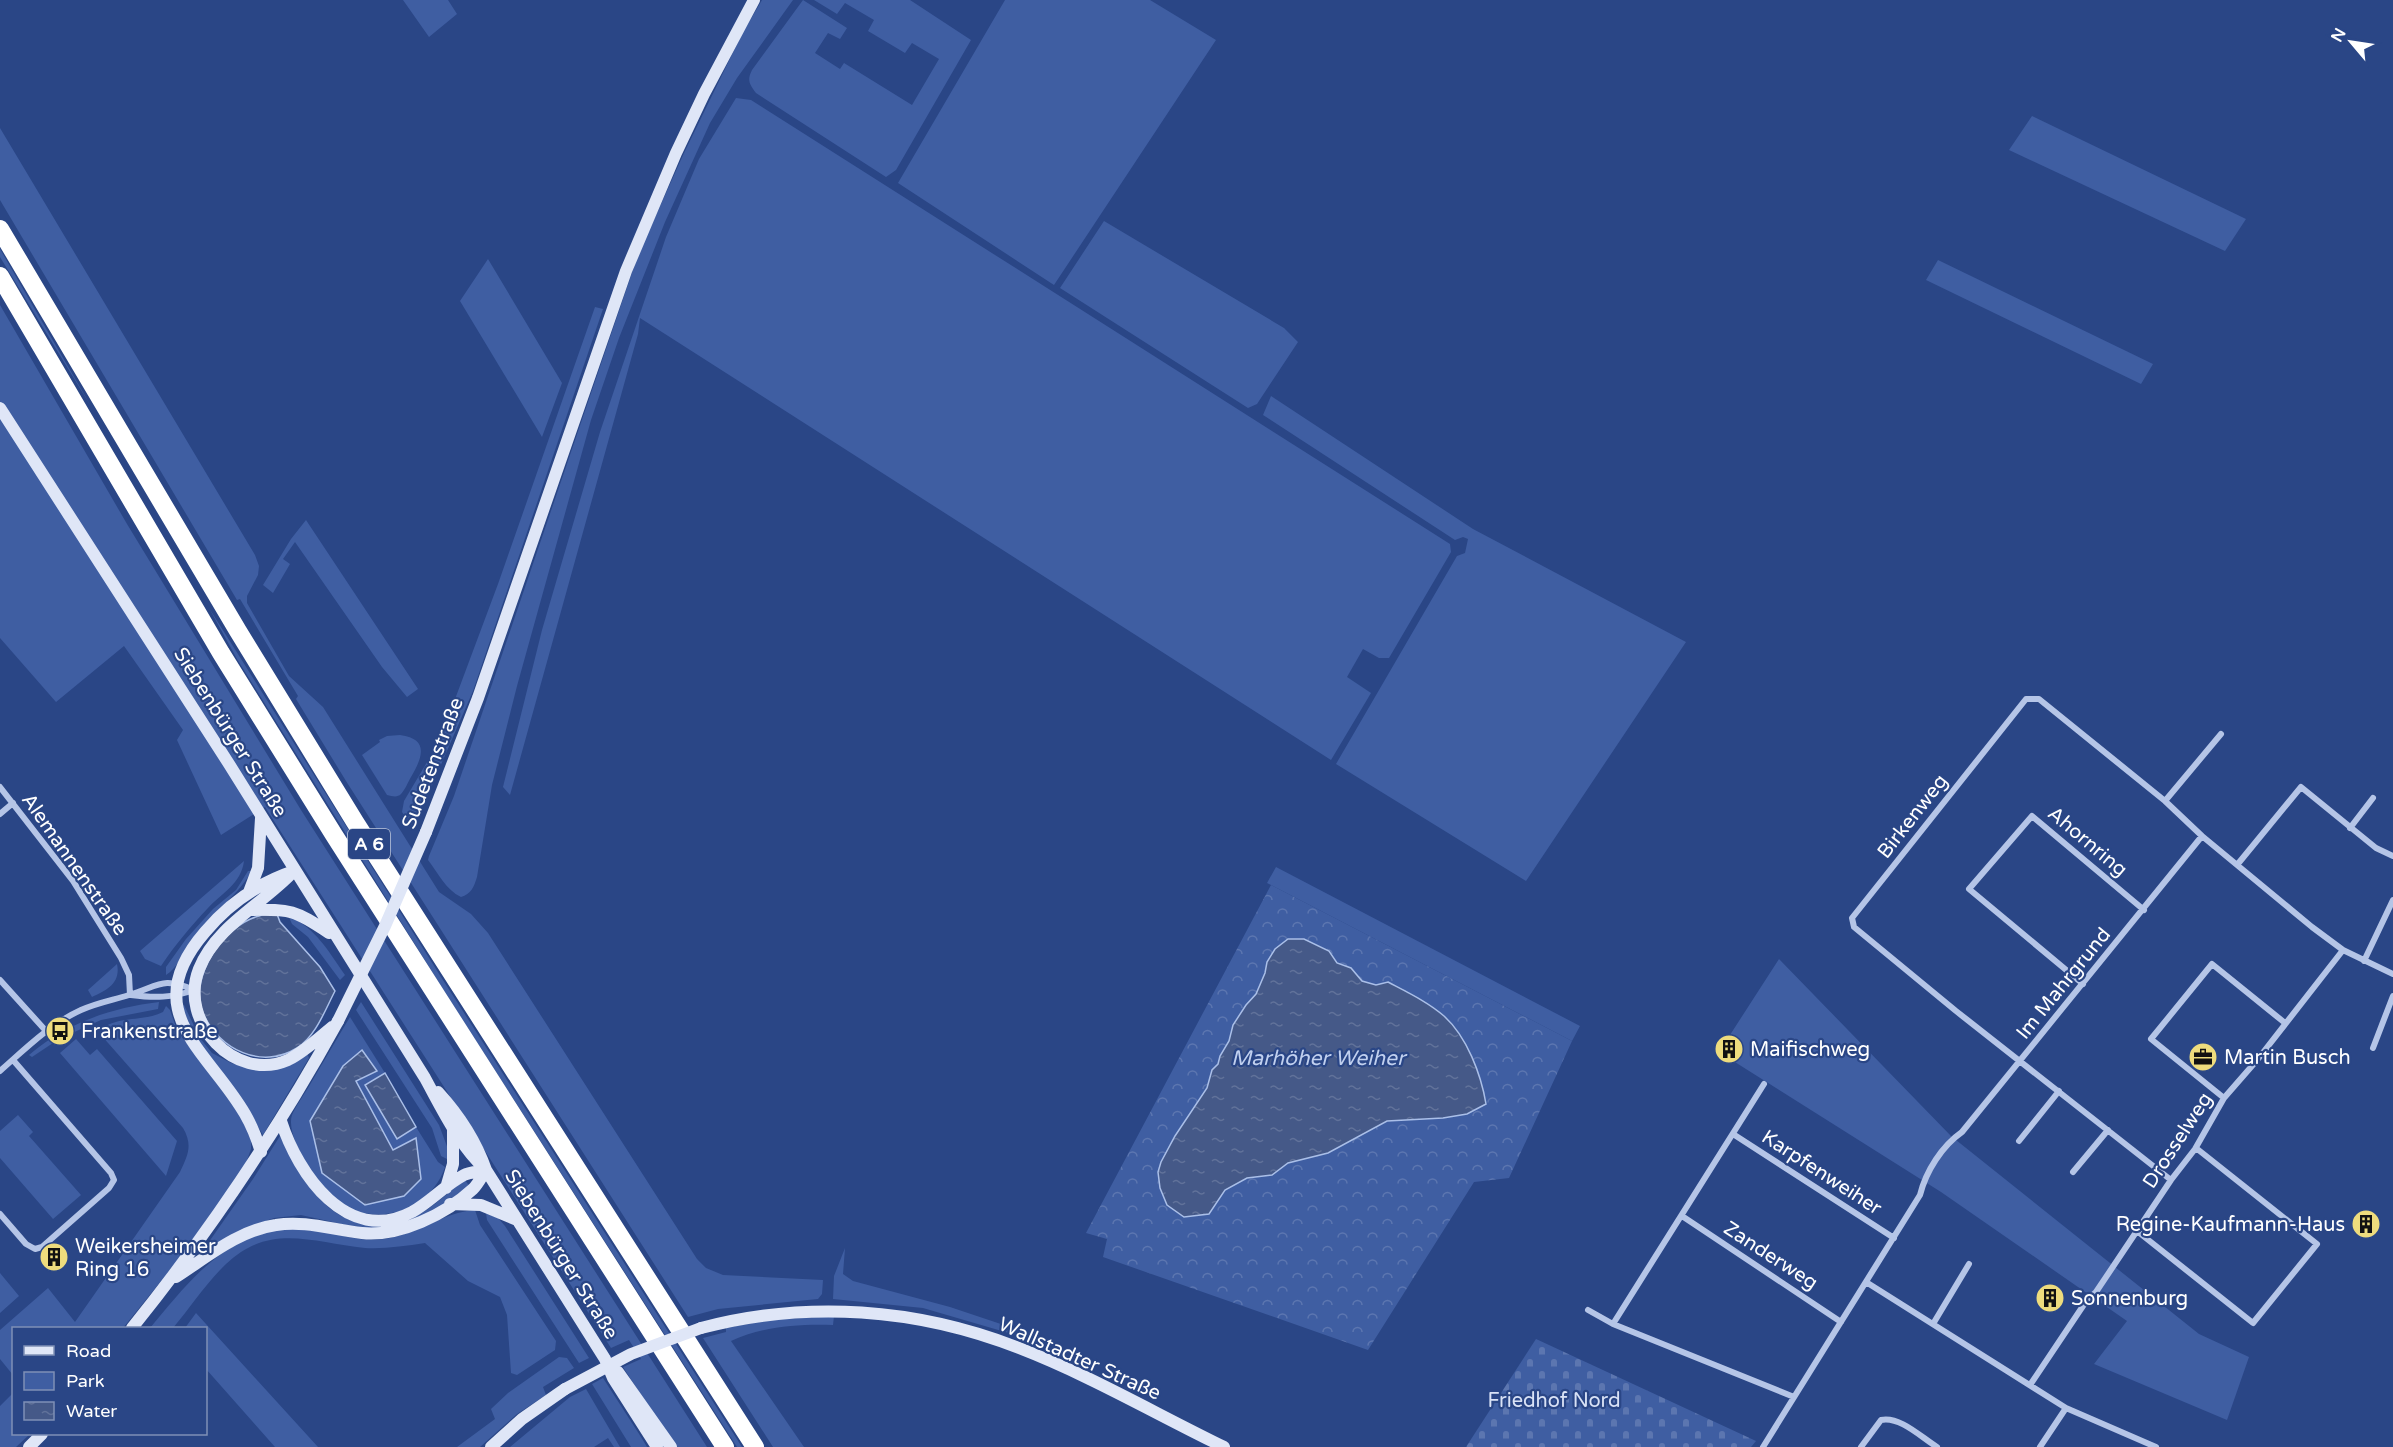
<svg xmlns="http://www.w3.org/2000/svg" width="2393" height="1447" font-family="'Varela Round',sans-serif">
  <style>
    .green { fill: #3f5ea2 }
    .forest { fill: url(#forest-crowns); fill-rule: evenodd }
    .cemetery { fill: url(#cemetery-stones) }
    .water { fill: url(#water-ripples); stroke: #aabfe8; stroke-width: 1.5 }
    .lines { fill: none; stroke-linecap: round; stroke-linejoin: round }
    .street { stroke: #b5c5e7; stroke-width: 6 }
    .secondary { stroke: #dfe6f7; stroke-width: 12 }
    .highway { stroke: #fff; stroke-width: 18 }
    .secondary-bridge { stroke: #dfe6f7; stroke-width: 12 }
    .labels { text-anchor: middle; stroke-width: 4.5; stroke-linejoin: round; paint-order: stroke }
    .shield { fill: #2a4686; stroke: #bfc8db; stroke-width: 1.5 }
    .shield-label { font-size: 18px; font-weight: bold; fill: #fff }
    .street-label { font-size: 20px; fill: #fff; stroke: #2a4686 }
    .poi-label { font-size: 20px; fill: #fff; stroke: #2a4686; text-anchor: start }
    .park-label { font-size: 20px; fill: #d9e2f6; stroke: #2a4686 }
    .water-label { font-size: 21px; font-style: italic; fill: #c1d0ef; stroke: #2a4686 }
  </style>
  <defs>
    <pattern id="forest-crowns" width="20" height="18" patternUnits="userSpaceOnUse" patternTransform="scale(1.5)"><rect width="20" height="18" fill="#3f5ea2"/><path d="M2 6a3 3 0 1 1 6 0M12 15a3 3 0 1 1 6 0" fill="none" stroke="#5c76b0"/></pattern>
    <pattern id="cemetery-stones" width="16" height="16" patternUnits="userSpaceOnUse" patternTransform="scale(1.5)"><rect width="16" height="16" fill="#3f5ea2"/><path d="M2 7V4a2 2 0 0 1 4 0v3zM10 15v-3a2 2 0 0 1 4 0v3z" fill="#5c76b0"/></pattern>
    <pattern id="water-ripples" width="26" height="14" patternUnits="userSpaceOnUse" patternTransform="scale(1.5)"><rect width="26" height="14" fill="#455988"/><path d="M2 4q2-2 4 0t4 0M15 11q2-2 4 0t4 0" fill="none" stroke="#61729a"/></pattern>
  </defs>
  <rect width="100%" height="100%" fill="#2a4686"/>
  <path class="green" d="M403,0H448L457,14L429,37Z
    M762,0H793L737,78L710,123L665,222L619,338L591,420L517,686L492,785L477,877C474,887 471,894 461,897C446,890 438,873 428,860L429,856L454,796L638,255L684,153L742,34Z
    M803,0L847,28L840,39L828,33L815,53L840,69L844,63L912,105L939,59L912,43L905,53L868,31L874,20L845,3L837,14L814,0H910L971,40L896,170L886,177L756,93C749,84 747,80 752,70Z
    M1005,0H1150L1216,40L1054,285L898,183Z
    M736,98L751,100L1450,544L1451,552L1389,658H1379L1363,649L1347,677L1371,693L1331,760L640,318L638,334L510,795L503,787L542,630L600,432L666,237L699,159Z
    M2032,116L2246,219L2225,251L2009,150Z
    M0,128L255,555L259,566L258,575L247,596V603L289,676L323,707L439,892L471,914L488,933L697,1259L706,1268L723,1275L823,1280L822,1294L818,1299L718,1309L688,1317L346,781L296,699L298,696L240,599L237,600L0,200Z
    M1104,221L1284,328L1298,342L1257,404L1248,408L1060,288Z
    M0,249L92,408L0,257Z
    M488,259L562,383L542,437L460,301Z
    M1938,260L2153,364L2141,384L1926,280Z
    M0,305L127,524L301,810L707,1447H674L623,1367L641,1359L629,1340L611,1348L265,807L221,835L177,740L183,730L124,646L56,702L0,638Z
    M595,307L603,309L473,691L413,829L402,812L404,801L439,742L498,584Z
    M1271,396L1473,529L1686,642L1526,881L1336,764L1457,556L1465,553L1468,539L1463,537L1455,540L1263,415Z
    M306,520L418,689L407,697L382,667L295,542L283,559L290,564L273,593L263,585L291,539Z
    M209,608L441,977L742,1447H737L444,991L237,659Z
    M400,735C430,739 422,758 411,777C408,782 405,790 401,794C397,798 392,796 387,795L362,755L380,742L379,740L387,736Z
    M244,861C241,884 222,893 208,908C191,926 175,945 161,966L145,959L140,951Z
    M1276,867L1580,1026L1572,1041L1271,885L1267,883Z
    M248,871H252C235,900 205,917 188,946C181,957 177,968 166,975V967L186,939L213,909L236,890Z
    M288,915C318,931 326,948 345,975L340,980L308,937L292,924Z
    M1779,959L1951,1136L2199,1334L2249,1357L2227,1420L2094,1364L2127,1321L1941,1192L1719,1052Z
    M117,964C121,983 107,990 92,997L88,990Z
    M159,1002L158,1009L101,1020L59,1039L32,1057L29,1055C67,1023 110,1008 159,1002Z
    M361,1002L439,1125L448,1149L447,1159L441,1156L432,1128L356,1010Z
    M184,1005L200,1038L212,1053L231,1063L251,1069L307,1053L309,1058L263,1135L245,1105L196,1041L182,1006Z
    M166,1006L170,1010L177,1030L242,1118L251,1141V1149L246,1163L222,1199L174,1265L123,1328H14L13,1375L0,1359V1330L48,1288L75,1322L180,1172C188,1155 193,1145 183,1128L101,1035L100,1030C118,1015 144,1022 163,1012Z
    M350,1017L385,1073L365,1085L397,1139L416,1127L438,1162L445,1167C431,1209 382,1226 344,1206C324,1196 284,1138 292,1115C296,1106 303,1096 308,1088C322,1064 336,1040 350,1017Z
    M76,1039L90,1055L97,1049L177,1141L166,1176L60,1053Z
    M18,1115L33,1132L29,1136L81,1195L53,1219L0,1158V1131Z
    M280,1136C299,1174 324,1222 372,1225C382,1226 395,1226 404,1222C426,1214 446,1194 465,1180L470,1187L430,1213L405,1225L364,1229L301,1215L274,1218L246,1228L199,1256L253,1179Z
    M475,1210L480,1225L556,1341L555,1350L517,1375L511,1373L507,1315L500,1297L468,1281L425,1243C405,1246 385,1249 365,1248C313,1243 270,1222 226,1264C206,1283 190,1308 173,1328H150C183,1289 214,1246 267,1232C279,1229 292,1227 303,1228C330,1231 357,1243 384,1239C416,1235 444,1212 475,1210Z
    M486,1213L498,1218L505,1226L589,1358L579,1363L487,1220Z
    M845,1248L843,1274L853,1281L950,1307L1025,1332L1022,1337L923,1308L833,1299L834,1276Z
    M0,1273L19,1296L0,1313Z
    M196,1313L318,1447H275L206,1369V1328H185Z
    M834,1316L833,1325C799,1324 763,1326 731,1341L804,1447H773L703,1338L726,1332V1328L770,1320Z
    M559,1357L567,1358L574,1368L543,1387L546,1395L517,1414L480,1447H457L495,1419L491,1409L508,1393Z
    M603,1378L641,1437L647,1447H631L592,1384Z
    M586,1389L620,1447H614L608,1438L594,1447H510L570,1397Z
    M13,1393L14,1434H30L16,1447H0V1406Z"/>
  <path class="forest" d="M1271,885L1572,1041L1509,1178L1474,1182L1368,1350L1103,1257L1107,1239L1086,1233ZM1288,939H1304L1329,951L1337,963L1351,968L1362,981L1376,985L1486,1104L1467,1114L1443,1118L1387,1121L1328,1153L1288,1163L1272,1175L1247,1178L1225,1190L1209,1214L1158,1172L1175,1136L1207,1088L1212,1070L1218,1064L1220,1056L1229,1041L1233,1025L1246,1005L1256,994L1265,973L1267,962L1275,949Z"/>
  <path class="cemetery" d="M1536,1339L1756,1441L1751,1447H1466Z"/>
  <path class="water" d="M277,914L280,922L320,967L335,991C325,1010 316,1036 297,1048C262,1070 219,1050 203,1013C188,977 224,925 259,916C264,914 271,914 277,914Z
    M1288,939H1304L1329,951L1337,963L1351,968L1362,981L1376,985L1388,982C1407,992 1428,1002 1444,1016C1467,1037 1481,1074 1486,1104L1467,1114L1443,1118L1387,1121L1328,1153L1288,1163L1272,1175L1247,1178L1225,1190L1209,1214L1184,1217L1167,1205L1160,1188L1158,1172L1161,1162L1175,1136L1207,1088L1212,1070L1218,1064L1220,1056L1229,1041L1233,1025L1246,1005L1256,994L1265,973L1267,962L1275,949Z
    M362,1050L377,1071L356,1081L393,1150L416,1138L421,1179L404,1196L365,1205L322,1173L310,1121L343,1066Z
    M385,1073L416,1127L397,1139L365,1085Z"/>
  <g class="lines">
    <path class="street" d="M0,787L73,881L121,958L129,975L130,995
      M2165,801L2221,734
      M0,814L13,803
      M2350,828L2373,798
      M2237,865L2301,787L2376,848L2393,856
      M2364,961L2393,900
      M0,980L46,1031
      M2083,984L1969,889L2032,816L2144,910
      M131,995C154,998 172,998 194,990
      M2373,1048L2393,996
      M0,1071C25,1049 50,1024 81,1010C96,1003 113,1000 129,995C159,986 162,976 194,990
      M1764,1084L1613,1324L1794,1397
      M2224,1098L2151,1039L2212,964L2285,1023
      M1733,1134L1894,1238
      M2019,1141L2059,1091
      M2073,1172L2108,1130
      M2171,1180L1956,1011L1854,927L1852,918L2026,699H2039L2165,801L2202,836L2312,927L2343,950L2393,974
      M0,1214L26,1244L35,1249L42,1247L109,1188L114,1180L111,1173L13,1060
      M1682,1216L1841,1322
      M2137,1231L2253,1323L2317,1244L2196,1148
      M1866,1282L2066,1408L2156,1447
      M1588,1310L1613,1324
      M1933,1324L1969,1264
      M2030,1385L2087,1300L2096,1292L2171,1180L2195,1149L2224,1098L2258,1059L2343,950
      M1763,1447L1920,1195C1926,1171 1942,1146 1962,1132L2202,836
      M1861,1447L1881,1420C1900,1416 1921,1437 1937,1447
      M2040,1447L2066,1408"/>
    <path class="secondary" d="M0,408L229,764L425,1078C443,1111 459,1145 486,1170
      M426,832L478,698L626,271L676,153L704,94L754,0
      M293,872C263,904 216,926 199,969C178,1022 235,1083 288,1060C304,1052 319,1038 332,1027
      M249,892L258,868L261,818
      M250,910C291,909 295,910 329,933
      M438,1092C459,1115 476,1141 486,1170L605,1359L613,1378L657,1447
      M281,1121C298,1174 347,1246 412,1212C430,1202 445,1185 464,1175C470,1172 479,1172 486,1170
      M261,1152C257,1139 252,1126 245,1114C208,1050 136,1012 205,932C229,903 259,883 294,871
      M446,1188L453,1164V1129
      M450,1204L481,1205L517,1220
      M176,1277C207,1257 239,1230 276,1225C305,1220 333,1230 362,1233C399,1237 446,1214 473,1189C478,1184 482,1176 486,1170
      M132,1328C210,1231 278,1130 338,1021
      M701,1328C807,1300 917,1308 1019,1348C1089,1375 1156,1414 1224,1447
      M618,1372L671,1447
      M29,1447L42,1434
      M491,1447L522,1419L565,1389"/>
    <path class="highway" d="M0,229L238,631L355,822L755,1447
      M0,276L221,653L334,835L725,1447"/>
    <path class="secondary-bridge" d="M338,1021L385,926L426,832
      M565,1389L631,1354L701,1328"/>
  </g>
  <defs>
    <g id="bus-disc" transform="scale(1.5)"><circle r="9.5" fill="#eedc7d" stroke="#2a4686"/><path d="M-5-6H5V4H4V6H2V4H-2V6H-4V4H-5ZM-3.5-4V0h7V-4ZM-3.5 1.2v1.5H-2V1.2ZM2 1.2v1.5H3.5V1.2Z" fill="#111"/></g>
    <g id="building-disc" transform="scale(1.5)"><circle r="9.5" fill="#eedc7d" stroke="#2a4686"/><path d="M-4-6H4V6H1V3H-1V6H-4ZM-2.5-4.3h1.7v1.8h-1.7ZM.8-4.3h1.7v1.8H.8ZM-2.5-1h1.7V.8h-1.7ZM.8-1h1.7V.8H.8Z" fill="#111"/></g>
    <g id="office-disc" transform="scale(1.5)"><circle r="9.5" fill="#eedc7d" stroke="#2a4686"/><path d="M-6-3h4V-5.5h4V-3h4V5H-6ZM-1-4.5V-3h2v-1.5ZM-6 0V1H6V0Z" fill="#111"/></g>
  </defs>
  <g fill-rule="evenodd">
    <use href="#bus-disc" x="60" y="1031"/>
    <use href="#building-disc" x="1729" y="1049"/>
    <use href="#office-disc" x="2203" y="1057"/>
    <use href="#building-disc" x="2366" y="1224"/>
    <use href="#building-disc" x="54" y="1257"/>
    <use href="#building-disc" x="2050" y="1298"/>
  </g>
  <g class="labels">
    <rect class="shield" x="348" y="829" width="42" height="30" rx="4.5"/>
    <g class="shield-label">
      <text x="369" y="850">A 6</text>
    </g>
    <g class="street-label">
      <text transform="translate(231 732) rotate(58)" y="7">Siebenbürger Straße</text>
      <text transform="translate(432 763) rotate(-69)" y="7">Sudetenstraße</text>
      <text transform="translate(1912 816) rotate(-52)" y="7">Birkenweg</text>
      <text transform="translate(2088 841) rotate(40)" y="7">Ahornring</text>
      <text transform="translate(75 864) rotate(55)" y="7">Alemannenstraße</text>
      <text transform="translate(2063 983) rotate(-51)" y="7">Im Mahrgrund</text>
      <text transform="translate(2177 1140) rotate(-57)" y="7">Drosselweg</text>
      <text transform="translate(1822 1172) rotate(33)" y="7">Karpfenweiher</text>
      <text transform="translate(562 1254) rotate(58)" y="7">Siebenbürger Straße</text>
      <text transform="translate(1771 1255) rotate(33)" y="7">Zanderweg</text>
      <text transform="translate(1080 1358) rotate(24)" y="7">Wallstadter Straße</text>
    </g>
    <g class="poi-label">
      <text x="81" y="1038">Frankenstraße</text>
      <text x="1750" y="1056">Maifischweg</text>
      <text x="2224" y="1064">Martin Busch</text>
      <text x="2345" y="1231" text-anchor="end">Regine-Kaufmann-Haus</text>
      <text x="75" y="1253">Weikersheimer<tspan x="75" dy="23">Ring 16</tspan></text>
      <text x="2071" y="1305">Sonnenburg</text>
    </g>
    <g class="park-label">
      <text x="1554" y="1407">Friedhof Nord</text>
    </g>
    <g class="water-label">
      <text x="1318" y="1065">Marhöher Weiher</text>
    </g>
  </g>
  <rect x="12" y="1327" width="195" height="108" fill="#2a4686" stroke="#7f90b6" stroke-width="1.5"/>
  <rect x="24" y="1346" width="30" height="9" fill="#dfe6f7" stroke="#7f90b6" stroke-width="1.5"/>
  <text x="66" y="1357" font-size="18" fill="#ffffff">Road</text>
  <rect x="24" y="1372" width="30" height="18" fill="#3f5ea2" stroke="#7f90b6" stroke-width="1.5"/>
  <text x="66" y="1387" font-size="18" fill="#ffffff">Park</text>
  <rect x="24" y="1402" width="30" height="18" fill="url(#water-ripples)" stroke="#7f90b6" stroke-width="1.5"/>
  <text x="66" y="1417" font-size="18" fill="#ffffff">Water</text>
  <g transform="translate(2351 42) rotate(299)" stroke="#2a4686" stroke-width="4.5" paint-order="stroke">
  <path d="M0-4.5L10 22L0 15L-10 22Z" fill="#ffffff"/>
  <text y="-9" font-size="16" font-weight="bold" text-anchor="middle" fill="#ffffff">N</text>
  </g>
</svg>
